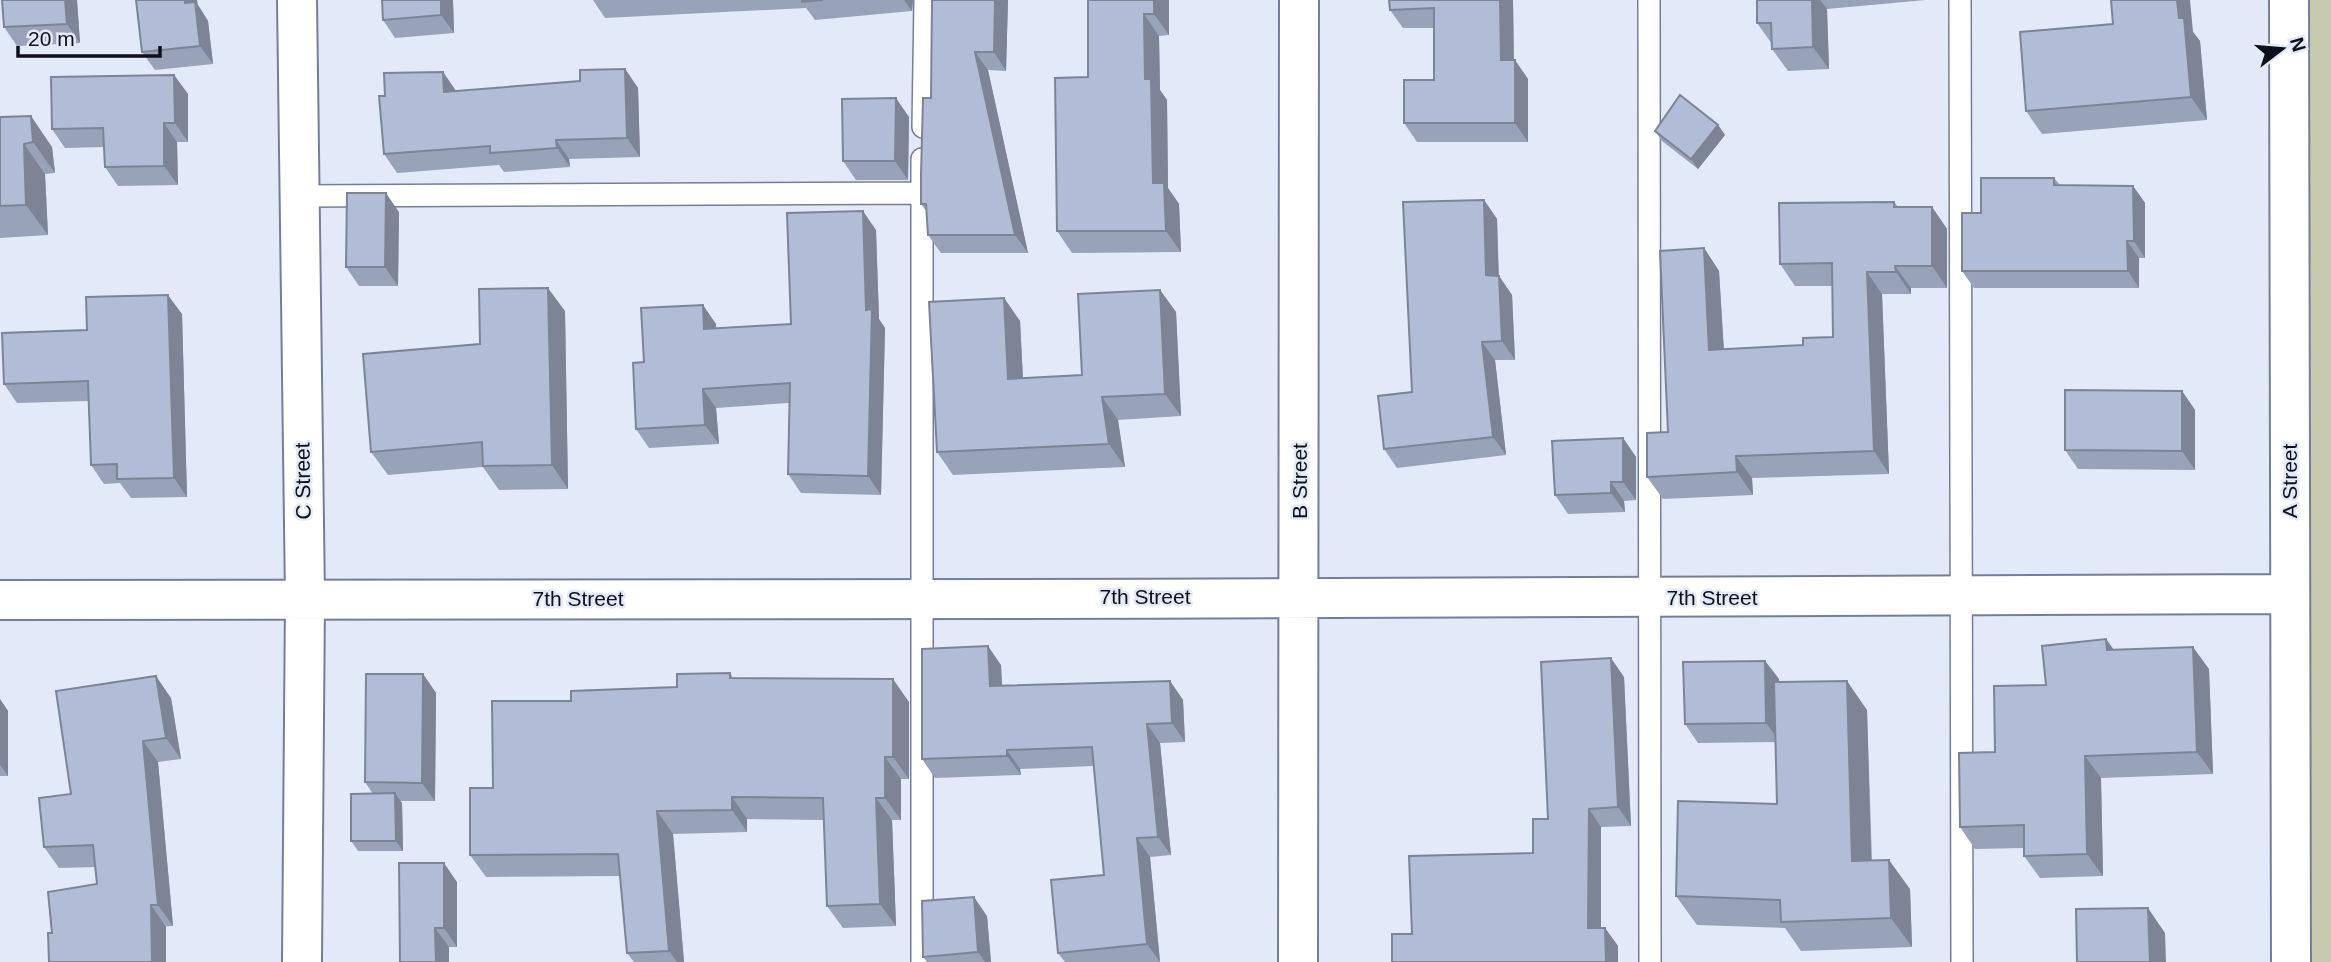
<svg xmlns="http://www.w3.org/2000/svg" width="2331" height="962" font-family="Helvetica,sans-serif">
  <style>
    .green { fill: #c8caaf }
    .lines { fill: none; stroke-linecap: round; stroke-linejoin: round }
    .service-casing { stroke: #747f97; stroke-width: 24 }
    .minor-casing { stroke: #747f97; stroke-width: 42 }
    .service { stroke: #fff; stroke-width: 21 }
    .minor { stroke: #fff; stroke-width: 38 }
    .wall { fill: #98a3b9 }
    .shaded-wall { fill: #7c8496 }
    .building { fill: #b1bdd7; stroke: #7c8496; stroke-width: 2 }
    .labels { text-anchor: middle; stroke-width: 5; stroke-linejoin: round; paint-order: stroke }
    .street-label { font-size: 21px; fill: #0d1019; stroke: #e2eafa }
  </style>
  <rect width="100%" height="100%" fill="#e2eafa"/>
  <path class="green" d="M2289,0H2331V962H2291Z"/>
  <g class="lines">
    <g class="service-casing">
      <path id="service" d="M1649,0L1650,962
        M1960,0L1962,962
        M923,127L925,0
        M922,159V962
        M300,196L921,193"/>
    </g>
    <g class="minor-casing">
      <path id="minor" d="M297,0L305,599L302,962
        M2289,0L2291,962
        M0,600C763,599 1527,600 2290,594
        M1298,962L1299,0"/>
    </g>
    <use href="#service" class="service"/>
    <use href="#minor" class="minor"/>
  </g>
  <path class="wall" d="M77,0L80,43L17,46L4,27Z
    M382,0H453L454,33L395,38L383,20Z
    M593,0H913L912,11L815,20L806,8L605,18Z
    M932,0H1008L1006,71L988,70L1028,253H941L928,235L927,212L921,204L931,98Z
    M1088,0H1169V35L1159,36L1160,90L1167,100L1168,188L1179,204L1181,252L1072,253L1057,231L1088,77Z
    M1513,0L1514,60L1528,79V142H1417L1404,123L1434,80V28H1403L1390,10Z
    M1757,0H1926L1827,9L1829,69L1788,71L1772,49V44L1757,23Z
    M198,5L208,21L213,64L155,70L142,52Z
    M2193,32L2200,41L2207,120L2042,134L2026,111Z
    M625,69L638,88L640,157L569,159L570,167L504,172L499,165L397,173L384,154L385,96L443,72L456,91L580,81Z
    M174,75L188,94V142H177L178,185L118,186L105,167L104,147L65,148L52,129Z
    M0,117L52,147L55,173L45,174L48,235L0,238Z
    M909,117L908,180H856L843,161Z
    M1718,125L1725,135L1698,169L1662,141L1655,131Z
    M2054,178L2060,185L2133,186L2145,203V258H2139V288H1974L1962,271L1981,213Z
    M1484,200L1497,219L1499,276L1512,295L1515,360H1495L1506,455L1397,468L1384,449L1412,392Z
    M1894,202L1898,207H1932L1947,229V288H1911V294H1882L1889,474L1752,478L1753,495L1663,499L1647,477L1668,432L1704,248L1719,271L1724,349L1803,345L1833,337L1832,286H1795L1780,264Z
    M399,212L398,286H359L346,267Z
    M876,230L879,319L885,328L881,495L801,493L788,474L789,403L716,408L719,444L649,448L636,429L644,362L716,324V329L791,324Z
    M1160,290L1176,312L1181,416L1118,420L1125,467L953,475L937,452L1004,298L1020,321L1023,378L1082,375Z
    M565,311L568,489L499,490L483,467L388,475L371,452L480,344Z
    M182,314L187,497L131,498L120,483L104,484L91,465L88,401L17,403L4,384L87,330Z
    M2182,391L2195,410V470L2078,469L2065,450Z
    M1623,438L1636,457V500L1624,501L1625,512L1568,514L1555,495Z
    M2106,639L2113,649L2209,669L2213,774L2101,778L2103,876L2040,878L2024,856V848L1975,849L1960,827L1995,752L2046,685Z
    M1765,661L1779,679V682L1867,710L1872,860L1910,889L1912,947L1801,951L1785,928L1697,925L1676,896L1777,804L1776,742L1698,743L1685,724Z
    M1001,665L1002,686L1170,681L1183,700L1185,742L1160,743L1171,855L1150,857L1160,962H1065L1058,953L1104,875L1093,766L1020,769L1021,775L935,778L922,759Z
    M730,673L733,678L909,702V779H901V820H892L896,926L843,928L827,906L824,820L747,819V832L673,834L684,962H634L627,953L620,876L486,877L470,855L493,788L571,701L677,687Z
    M423,674L436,693L435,801H400L402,803L403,851H358L351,841L373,794L365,782Z
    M1624,677L1631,826L1601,827V928H1605L1618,946V962H1392L1412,934L1533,853L1548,819Z
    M171,698L181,759L158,762L173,926L52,933L97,884L96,867L59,868L44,847L71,794Z
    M0,699L8,711V776H0Z
    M457,882V947H449L400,962Z
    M987,916L991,962H927L923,957Z"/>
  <path class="shaded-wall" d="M65,0H77L80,43L67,24Z
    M185,0H197L198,5L208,21L213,64L200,46Z
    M441,0H453L454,33L441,15Z
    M904,0H913L912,11Z
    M995,0H1008L1006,71L994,52Z
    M1154,0H1169V35L1154,14Z
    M1500,0H1513L1514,79L1501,60Z
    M1812,0H1820L1827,9L1829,69L1813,47Z
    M2177,0H2190L2193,32L2200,41L2207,120L2191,97Z
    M1144,14L1159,36L1160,90L1167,100L1168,188L1179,204L1181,252L1166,231L1153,183L1145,79Z
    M975,52L988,70L1028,253L1015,235Z
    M1515,60L1528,79V142L1515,123Z
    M625,69L638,88L640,157L627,138Z
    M443,72L456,91L444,92Z
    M174,75L188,94V142L175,123Z
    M896,98L909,117L908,180L895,161Z
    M31,116L52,147L55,173L33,142Z
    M164,123L177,142L178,185L164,166Z
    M1718,125L1725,135L1698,169L1691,159Z
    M556,140L569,159L570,167L557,148Z
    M24,144L45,174L48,235L26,205Z
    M2133,186L2145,203V258L2134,241Z
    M386,193L399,212L398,286L385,267Z
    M1484,200L1497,219L1499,294L1486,275Z
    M1932,207L1947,229V288L1932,266Z
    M863,211L876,230L879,319L885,328L881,495L868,476L866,310Z
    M2127,241L2139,258V288L2128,271Z
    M1704,248L1719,271L1725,372L1709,350Z
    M1895,266L1911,288V294L1896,272Z
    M1867,272L1882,294L1889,474L1874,451Z
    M1499,276L1512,295L1515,360L1502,341Z
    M548,288L565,311L568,489L552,465Z
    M1160,290L1176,312L1181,416L1165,394Z
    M168,295L182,314L187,497L174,478Z
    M1004,298L1020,321L1024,401L1008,379Z
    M703,305L716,324L717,348L704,329Z
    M1482,342L1495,360L1506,455L1493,437Z
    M703,389L716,408L719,444L705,425Z
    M2182,391L2195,410V470L2182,451Z
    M1102,397L1118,420L1125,467L1109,444Z
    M1623,438L1636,457V500L1623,482Z
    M1736,456L1752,478L1753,495L1737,472Z
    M1611,482L1624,501L1625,512L1611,493Z
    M2106,639L2122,661L2107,650Z
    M988,646L1001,665L1003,705L990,686Z
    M2193,647L2209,669L2213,774L2197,752Z
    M1611,658L1624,677L1631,826L1618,807Z
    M1765,661L1779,679L1780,742L1766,723Z
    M423,674L436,693L435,801L422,783Z
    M156,676L171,698L181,759L166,738Z
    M893,679L909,702V779L893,757Z
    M1170,681L1183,700L1185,742L1172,723Z
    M1847,681L1867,710L1872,890L1852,861Z
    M0,699L8,711V776L0,765Z
    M1147,724L1160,743L1171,855L1158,837Z
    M143,741L158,762L173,926L158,905Z
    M1007,750L1020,769L1021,775L1007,756Z
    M2085,756L2101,778L2103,876L2087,854Z
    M885,757L901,779V820L885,798Z
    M395,793L402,803L403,851L396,841Z
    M732,797L747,819V832L732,810Z
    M876,798L892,820L896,926L880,904Z
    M1589,809L1601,827V946L1588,928Z
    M657,811L673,834L684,962H677L669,951Z
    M1137,838L1150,857L1160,962L1147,944Z
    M1889,860L1910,889L1912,947L1891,918Z
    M444,863L457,882V947L444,928Z
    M974,897L987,916L991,962H985L978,952Z
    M151,905L166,927V962H152Z
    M2148,908L2165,933L2166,962H2150Z
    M435,928L449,947V962H436Z
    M1605,928L1618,946V962H1606Z"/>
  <path class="building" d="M2,0H65L67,24L4,27Z
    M136,0H185V3L195,2L200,46L142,52Z
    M382,0H441V15L383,20Z
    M802,0H823L802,2Z
    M932,0H995L994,52H975L1015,235H928L926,204H921V175L923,98H931Z
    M1088,0H1154V14H1144L1145,79H1151L1153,183H1164L1166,231H1057L1055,78L1088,77Z
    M1389,0H1500L1501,60H1515V123H1404V80H1434V8L1390,10Z
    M1757,0H1812L1813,47L1772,49L1771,23H1757Z
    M2111,0H2177L2179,18H2184L2191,97L2026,111L2020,32L2113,24Z
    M625,69L627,138L556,140L557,148L490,153V146L384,154L379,96H385L384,73L443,72L444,92L580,81V70Z
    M174,75L175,123H164V166L105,167L103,128L52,129L51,77Z
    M1680,95L1718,125L1691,159L1655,131Z
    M896,98L895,161H843L842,99Z
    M31,116L33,142L24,144L26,205L0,206V117Z
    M1981,178H2054V185L2133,186L2134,241H2127L2128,271H1962V213H1981Z
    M347,193H386L385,267H346Z
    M1484,200L1486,275L1499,276L1502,341L1482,342L1493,437L1384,449L1378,396L1412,392L1403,202Z
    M1894,202V207H1932V266H1895L1896,272H1867L1874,451L1736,456L1737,472L1647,477V433L1668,432L1660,251L1704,248L1709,350L1803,345V338L1833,337L1832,263L1780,264L1779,203Z
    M863,211L866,310L872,309L868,476L788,474L790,383L703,389L705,425L636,429L633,363L644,362L641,308L703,305L704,329L791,324L787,213Z
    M548,288L552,465L483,466L482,442L371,452L363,354L480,344L479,289Z
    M1160,290L1165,394L1102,397L1109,444L937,452L929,302L1004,298L1008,379L1082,375L1078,294Z
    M168,295L174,478L117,479V464L91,465L88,381L4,384L2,333L87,330L86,297Z
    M2065,390L2182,391V451L2065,450Z
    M1623,438V482H1611V493L1555,495L1552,441Z
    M2106,639L2107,650L2193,647L2197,752L2085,756L2087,854L2024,856V825L1960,827L1959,753L1995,752L1994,686L2046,685L2042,646Z
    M988,646L990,686L1170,681L1172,723L1147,724L1158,837L1137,838L1147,944L1058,953L1051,880L1104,875L1092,747L1007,750V756L922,759V649Z
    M1611,658L1618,807L1589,809L1588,928H1605L1606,962H1392V934H1412L1409,856L1533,853V819H1548L1541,662Z
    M1765,661L1766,723L1685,724L1683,662Z
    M730,673V678L893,679V757H885V798H876L880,904L827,906L823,798L732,797V810L657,811L669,951L627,953L618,854L470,855V788H493L492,701H571V691L677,687V674Z
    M366,674H423L422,783L365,782Z
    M156,676L166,738L143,741L158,905H151L152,962H49L48,933H52L48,892L97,884L93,845L44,847L39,798L71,794L56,691Z
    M1847,681L1852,861L1889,860L1891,918L1781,922L1780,900L1676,896L1678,801L1777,804L1774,682Z
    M395,793L396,841H351V794Z
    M399,863H444V928H435L436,962H400Z
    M974,897L978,952L923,957L922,901Z
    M2148,908L2150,962H2077L2076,909Z"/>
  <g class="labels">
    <g class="street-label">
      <text transform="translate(303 481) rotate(-91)" y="7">C Street</text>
      <text transform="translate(1300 481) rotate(-90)" y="7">B Street</text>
      <text transform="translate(2290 481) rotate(-90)" y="7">A Street</text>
      <text x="1145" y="604">7th Street</text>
      <text x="1712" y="605">7th Street</text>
      <text x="578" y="606">7th Street</text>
    </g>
  </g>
  <g transform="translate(2282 49) rotate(74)" stroke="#e2eafa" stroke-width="5" paint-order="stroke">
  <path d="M0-5L12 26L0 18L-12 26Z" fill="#0d1019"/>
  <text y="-10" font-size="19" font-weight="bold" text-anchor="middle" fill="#0d1019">N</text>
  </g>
  <path d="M18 46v10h142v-10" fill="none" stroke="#0d1019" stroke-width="3.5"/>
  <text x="28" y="46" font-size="21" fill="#0d1019" stroke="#e2eafa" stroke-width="5" paint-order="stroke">20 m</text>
</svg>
